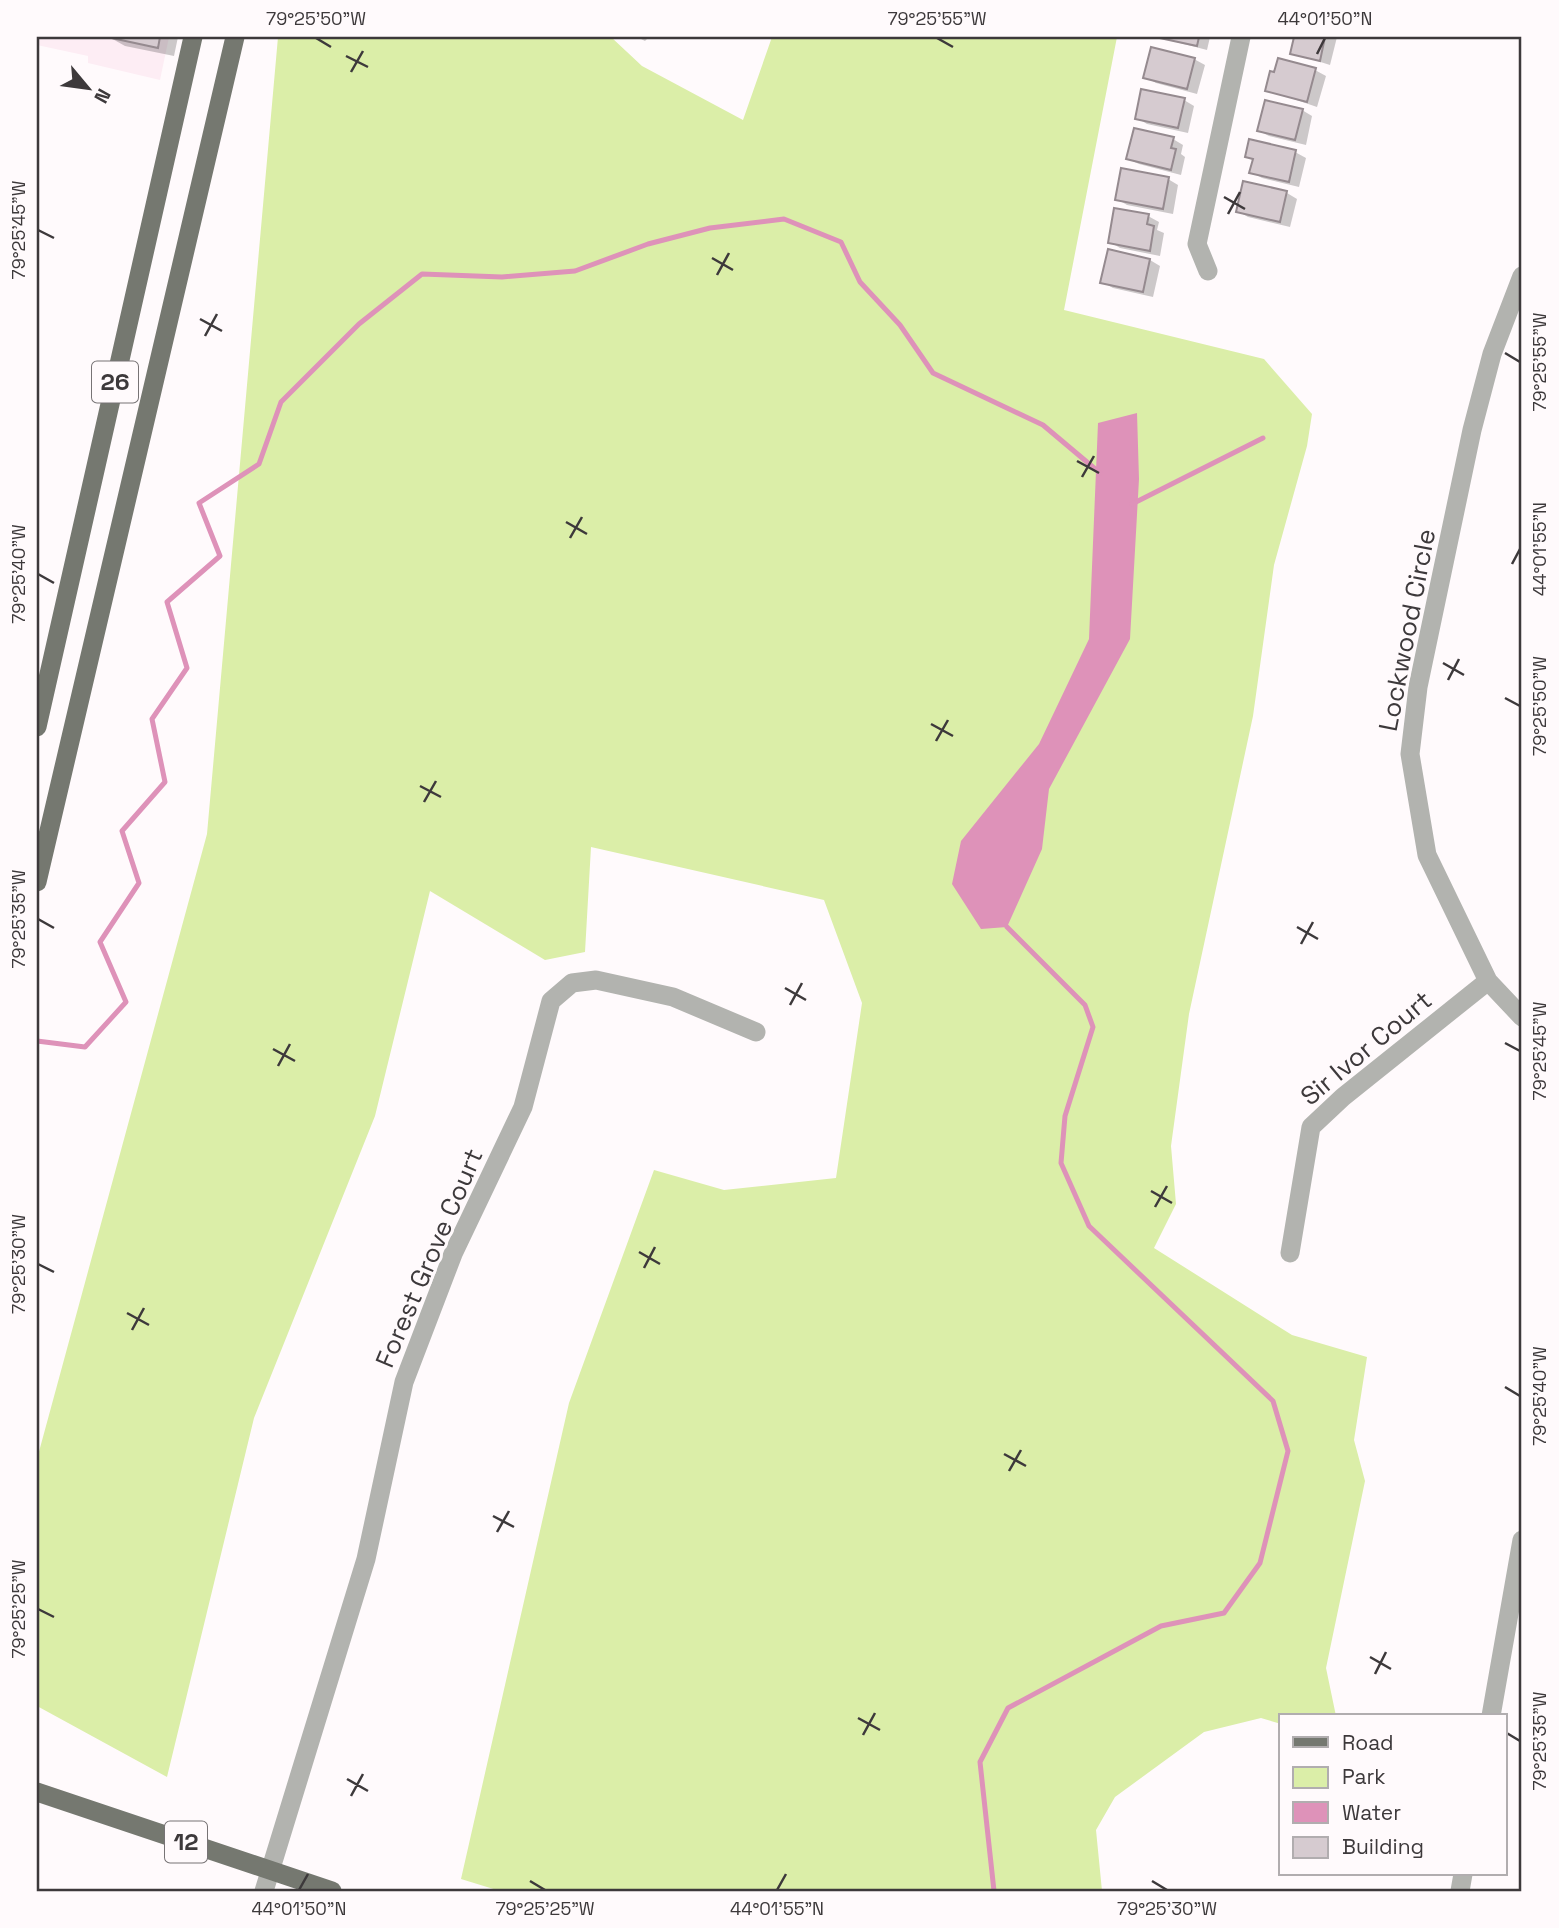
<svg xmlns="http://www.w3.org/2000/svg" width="1559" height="1928" font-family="'Space Grotesk',sans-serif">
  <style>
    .built { fill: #fdedf4 }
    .green { fill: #dbeea8 }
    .water { fill: #de92b9 }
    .shadow { fill: #0003 }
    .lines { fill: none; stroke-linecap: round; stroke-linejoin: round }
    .stream { stroke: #de92b9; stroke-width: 5 }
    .building { fill: #d6cbd0; stroke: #958a8f; stroke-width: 2 }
    .minor { stroke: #b2b3af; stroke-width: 19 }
    .primary { stroke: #757870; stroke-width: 19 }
    .ticks { fill: none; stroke: #3d393b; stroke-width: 2.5 }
    .labels { text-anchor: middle; stroke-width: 6; stroke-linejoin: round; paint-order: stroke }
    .shield { fill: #fffafc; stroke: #777375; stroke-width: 2 }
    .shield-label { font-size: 24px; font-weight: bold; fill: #3d393b }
    .street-label { font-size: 26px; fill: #3d393b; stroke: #fffafc }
    .neatline { fill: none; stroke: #3d393b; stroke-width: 2.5 }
    .ticks-label { font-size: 18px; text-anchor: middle; fill: #3d393b }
  </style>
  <rect width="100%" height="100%" fill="#fffafc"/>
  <path class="built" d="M37,37H169L160,80L88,63V56L37,45Z"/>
  <path class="green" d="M278,37H611L642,66L743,120L772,37H1117L1064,310L1264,359L1312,414L1307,446L1274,565L1253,716L1189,1014L1171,1146L1176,1204L1154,1248L1292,1335L1367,1357L1354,1440L1365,1481L1326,1668L1336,1716H1281V1724L1261,1718L1204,1732L1115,1797L1096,1830L1102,1891H500L461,1879L569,1403L654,1170L724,1190L836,1178L862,1003L824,900L591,847L585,952L545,960L430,891L375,1116L254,1418L167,1777L37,1706V1459L207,834Z"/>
  <path class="water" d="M1137,413L1139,479L1130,639L1049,789L1042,849L1007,927L981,929L952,884L961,841L1039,744L1089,639L1098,423Z"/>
  <path class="shadow" d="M109,37H178L174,56L125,46Z
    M637,37H649L645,41Z
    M1157,37H1210L1207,50Z
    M1288,37H1337L1330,65L1292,53L1296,39Z
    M1194,59L1205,65L1197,94L1156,83L1145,77Z
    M1315,70L1326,76L1317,107L1267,90Z
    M1184,100L1194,106L1188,133L1147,124L1137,118Z
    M1302,110L1312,116L1306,145L1269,136L1259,131Z
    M1173,139L1183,145L1181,154L1185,157L1181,175L1139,164L1128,159Z
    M1295,152L1306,158L1299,187L1262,178L1251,172L1254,161L1247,156Z
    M1168,179L1178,185L1173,214L1127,205L1117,199Z
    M1244,183L1287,193L1297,199L1290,227L1248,217L1238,211Z
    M1148,216L1159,222L1157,230L1164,233L1160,256L1120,248L1110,242Z
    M1150,260L1160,266L1153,297L1113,288L1102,282Z"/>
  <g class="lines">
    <path class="stream" d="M1132,504L1263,438
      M37,1041L85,1047L126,1002L100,942L139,883L122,831L165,782L152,719L187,668L167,602L220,556L199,503L259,464L281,402L359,324L422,274L502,277L575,271L648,244L710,228L784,219L841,242L860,282L900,325L933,373L1043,425L1100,473
      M994,1891L980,1762L1008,1708L1161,1626L1224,1613L1260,1563L1288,1451L1273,1401L1089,1226L1061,1163L1065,1116L1093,1027L1085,1005L1007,927"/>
  </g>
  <path class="building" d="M107,37H160L158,48Z
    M1155,37H1199L1197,46Z
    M1294,37H1325L1320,61L1290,54Z
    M1151,47L1195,58L1187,89L1143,78Z
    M1278,58L1316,68L1307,102L1265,91L1270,71L1274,72Z
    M1141,89L1185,98L1178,128L1135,119Z
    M1265,100L1303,109L1295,140L1257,131Z
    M1134,128L1174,137L1171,148L1176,149L1171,170L1126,159Z
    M1249,139L1296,150L1289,182L1249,173L1253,159L1245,157Z
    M1121,168L1169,177L1163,209L1115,200Z
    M1243,181L1287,191L1280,222L1236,212Z
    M1114,208L1149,214L1147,224L1154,226L1150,251L1108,243Z
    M1108,249L1150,259L1143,292L1100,283Z"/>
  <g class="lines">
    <path class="minor" d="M1208,271L1197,244L1241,37
      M1522,276L1492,354L1472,430L1418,687L1410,754L1427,855L1488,981L1522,1017
      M1290,1253L1311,1127L1343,1097L1488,981
      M1491,1716L1522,1540
      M264,1891L366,1559L404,1382L453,1254L523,1107L551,1001L572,983L596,980L673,997L756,1032
      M1460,1891L1463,1874"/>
    <path class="primary" d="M37,727L193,37
      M37,882L235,37
      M37,1792L332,1891"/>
  </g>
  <path class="ticks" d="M316,38L331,47M937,38L953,47M1317,54L1325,38M346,56L368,67M351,72L363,51M1224,197L1245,209M1228,214L1240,192M38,230L54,238M712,258L733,270M717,275L729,253M200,319L222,331M205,336L217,314M1505,353L1520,362M1077,461L1099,473M1082,477L1094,456M566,522L587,534M570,538L582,517M1512,564L1520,549M38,574L54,583M1443,663L1464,675M1448,680L1459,659M1505,698L1520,706M931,724L953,736M936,741L948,720M420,786L441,797M424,802L436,781M38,919L54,928M1297,927L1318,939M1301,944L1313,922M785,988L806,1000M790,1005L802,983M1505,1043L1520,1051M273,1049L295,1061M278,1066L290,1044M1151,1191L1172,1203M1155,1207L1167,1186M639,1252L660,1264M38,1264L54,1272M644,1268L655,1247M127,1313L149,1325M132,1330L144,1308M1505,1387L1520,1396M1004,1454L1026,1466M1009,1471L1021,1450M493,1516L514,1527M497,1532L509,1511M38,1609L54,1617M1370,1657L1391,1669M1375,1674L1386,1652M858,1718L880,1730M1505,1732L1520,1741M863,1735L875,1713M347,1779L368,1791M351,1796L363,1774M530,1881L545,1890M1152,1881L1167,1890M299,1890L308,1874M777,1890L786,1874"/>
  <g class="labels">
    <g class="shield">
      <rect x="92" y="361.5" width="46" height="41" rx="5"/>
      <rect x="165" y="1821.5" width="42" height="41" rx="5"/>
    </g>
    <g class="shield-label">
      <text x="115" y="390">26</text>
      <text x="186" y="1850">12</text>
    </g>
    <g class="street-label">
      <text transform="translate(1407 630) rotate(-79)" y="9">Lockwood Circle</text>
      <text transform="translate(1366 1048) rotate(-40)" y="9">Sir Ivor Court</text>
      <text transform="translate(429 1258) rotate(-67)" y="9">Forest Grove Court</text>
    </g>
  </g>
  <rect width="1559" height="1928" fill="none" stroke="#fffafc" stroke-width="77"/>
  <rect x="1279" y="1714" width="228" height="161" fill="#fffafc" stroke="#b1adaf" stroke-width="2"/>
  <rect x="1293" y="1737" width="35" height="10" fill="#757870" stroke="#b1adaf" stroke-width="2"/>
  <text x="1342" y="1750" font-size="21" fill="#3d393b">Road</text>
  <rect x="1293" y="1767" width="35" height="21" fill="#dbeea8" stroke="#b1adaf" stroke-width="2"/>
  <text x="1342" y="1784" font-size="21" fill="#3d393b">Park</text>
  <rect x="1293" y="1802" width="35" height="21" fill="#de92b9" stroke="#b1adaf" stroke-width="2"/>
  <text x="1342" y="1820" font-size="21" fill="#3d393b">Water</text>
  <rect x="1293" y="1837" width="35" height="21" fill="#d6cbd0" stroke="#b1adaf" stroke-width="2"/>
  <text x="1342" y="1854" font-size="21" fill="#3d393b">Building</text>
  <g transform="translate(88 88) rotate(119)" stroke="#fffafc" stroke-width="5" paint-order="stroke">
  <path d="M0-5L12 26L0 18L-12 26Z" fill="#3d393b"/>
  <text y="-10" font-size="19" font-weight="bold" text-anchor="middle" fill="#3d393b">N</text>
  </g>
  <rect x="38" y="38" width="1482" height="1852" class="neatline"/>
  <g class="ticks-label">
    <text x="316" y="25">79°25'50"W</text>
    <text x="937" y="25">79°25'55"W</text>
    <text x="1325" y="25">44°01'50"N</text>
    <text transform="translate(19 230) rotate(-90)" y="6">79°25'45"W</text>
    <text transform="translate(1540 362) rotate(-90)" y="6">79°25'55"W</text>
    <text transform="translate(1540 549) rotate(-90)" y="6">44°01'55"N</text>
    <text transform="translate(19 574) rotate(-90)" y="6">79°25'40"W</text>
    <text transform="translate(1540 706) rotate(-90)" y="6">79°25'50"W</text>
    <text transform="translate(19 919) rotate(-90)" y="6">79°25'35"W</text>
    <text transform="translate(1540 1051) rotate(-90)" y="6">79°25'45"W</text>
    <text transform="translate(19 1264) rotate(-90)" y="6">79°25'30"W</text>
    <text transform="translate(1540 1396) rotate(-90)" y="6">79°25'40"W</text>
    <text transform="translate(19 1609) rotate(-90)" y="6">79°25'25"W</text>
    <text transform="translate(1540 1741) rotate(-90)" y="6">79°25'35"W</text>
    <text x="299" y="1915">44°01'50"N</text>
    <text x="545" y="1915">79°25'25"W</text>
    <text x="777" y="1915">44°01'55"N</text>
    <text x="1167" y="1915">79°25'30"W</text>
  </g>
</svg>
